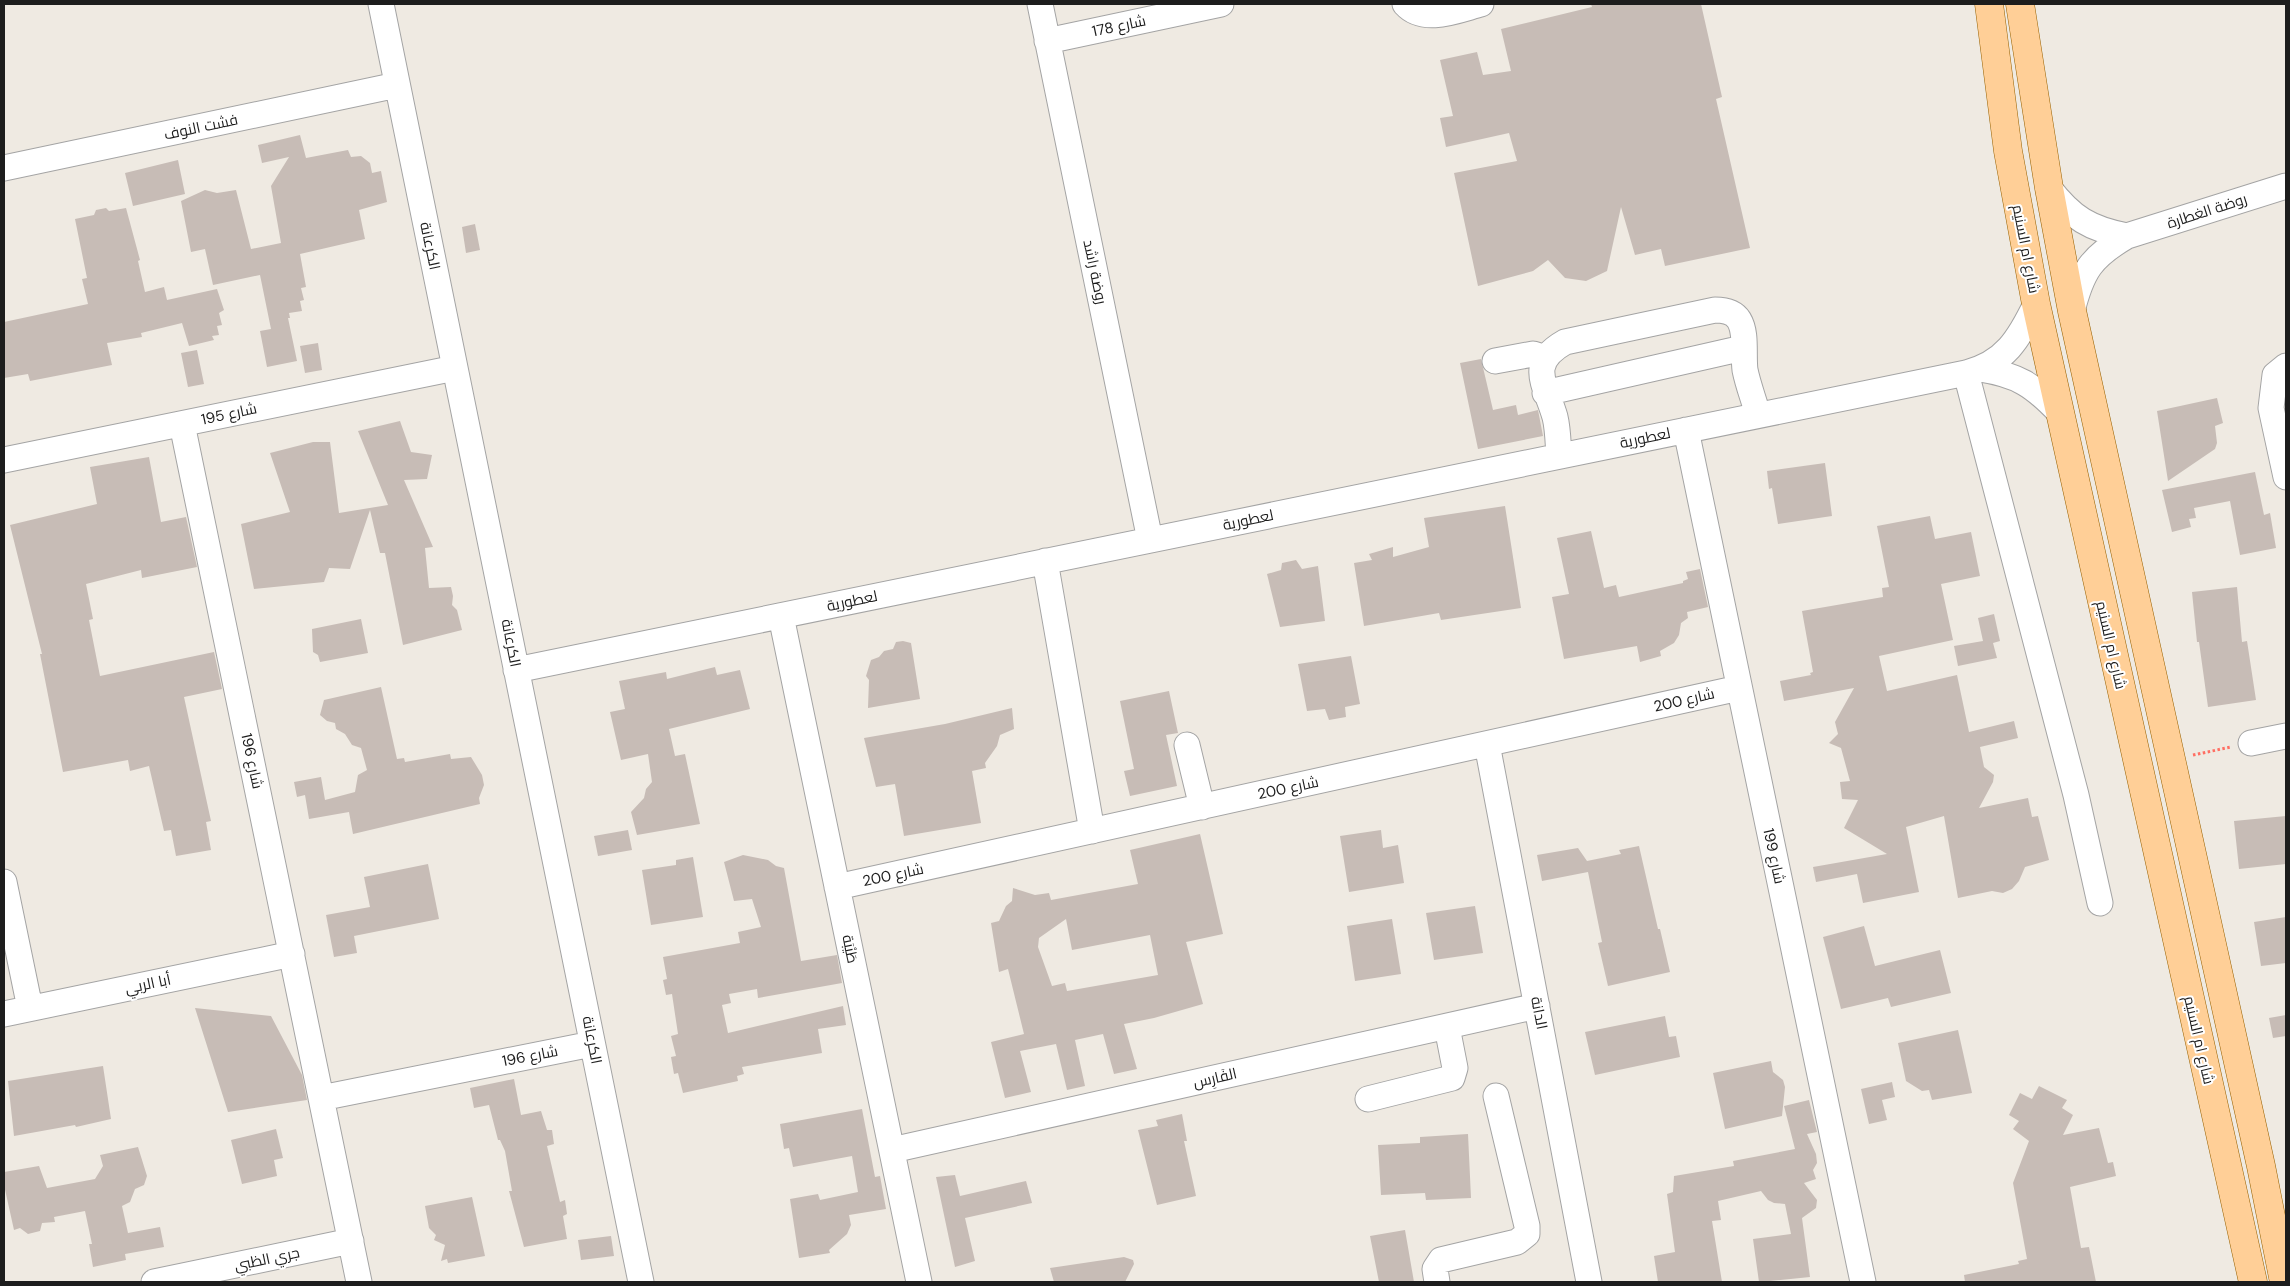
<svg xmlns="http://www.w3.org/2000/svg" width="2290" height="1286" font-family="'DM Sans',Cairo,sans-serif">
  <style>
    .building { fill: #c7bcb6; fill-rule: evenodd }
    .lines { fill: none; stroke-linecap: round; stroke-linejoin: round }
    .minor-casing { stroke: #a4a4a4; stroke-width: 27 }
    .major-casing { stroke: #966000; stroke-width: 29 }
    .path { stroke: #ff6f63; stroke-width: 3; stroke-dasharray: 2.5 2.5; stroke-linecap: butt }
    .minor { stroke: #fff; stroke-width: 25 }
    .major { stroke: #ffcf97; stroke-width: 28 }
    .labels { text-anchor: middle; stroke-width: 4; stroke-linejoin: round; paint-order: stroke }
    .street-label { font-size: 15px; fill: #1d1d1d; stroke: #fff }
  </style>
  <rect width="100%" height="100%" fill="#efeae2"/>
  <path class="building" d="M1591,4H1701L1722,97L1716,99L1750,248L1665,266L1661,249L1635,255L1621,207L1607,271L1586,281L1565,278L1548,260L1533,271L1478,286L1454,173L1517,161L1509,133L1446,147L1440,118L1453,116L1440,60L1477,52L1483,75L1511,71L1501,29L1592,7Z
    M300,135L306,158L348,150L351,157L361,156L370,163L372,173L381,171L387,202L359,210L365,239L300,254L306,287L301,288L304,300L300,301L302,311L289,313L290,318H288L297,361L267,367L260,331L271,329L260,275L213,285L205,249L191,252L181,201L205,190L217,193L236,190L251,249L281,243L271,186L289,157L262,163L258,145Z
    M178,160L185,194L133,206L125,173Z
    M106,208L109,211L126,208L140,260L138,261L145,292L164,287L167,300L217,289L224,310L219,313L222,325L217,326L219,335L212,336L214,340L189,346L182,323L141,333L142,337L107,343L112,365L30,381L28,374L4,378V322L88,304L82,279L87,278L75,219L94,215L96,210Z
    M475,224L480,250L466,253L462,227Z
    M318,343L322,370L305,373L300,346Z
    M197,350L204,384L188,387L181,353Z
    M1481,359L1493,410L1516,405L1518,415L1538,410L1543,436L1478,449L1460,363Z
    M2217,398L2223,423L2215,426L2217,443L2215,449L2168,481L2157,411Z
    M400,421L411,452L432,455L427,479L404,480L433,547L425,548L429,588L451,587L453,596L452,605L457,610L462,630L403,645L385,553H380L370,510L350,569L329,568L324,582L254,589L241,524L290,512L270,453L313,442H330L339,513L388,505L358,431Z
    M149,457L161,522L186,517L197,567L142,578L141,570L86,584L93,619L89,620L100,676L214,652L222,689L184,697L211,821L206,822L211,850L176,856L171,830L164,831L149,766L130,771L128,760L63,772L40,654H42L10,525L97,504L90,467Z
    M1825,463L1832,516L1778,524L1772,488L1769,489L1767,471Z
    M2255,472L2264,515L2270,513L2276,548L2240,555L2230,501L2194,508L2196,518L2189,519L2191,527L2172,532L2162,490Z
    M1505,506L1521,608L1441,620L1439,613L1364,626L1354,563L1372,560L1369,554L1393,547V557L1429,547L1424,518Z
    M1930,516L1935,539L1971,532L1980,576L1941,584L1953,640L1879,656L1887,691L1957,675L1969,732L2014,721L2018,738L1980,747L1984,767L1994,775L1993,782L1979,808L2028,798L2032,817L2038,816L2049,860L2025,867L2019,881L2012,889L2003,893L1992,891L1958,898L1944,816L1906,827L1919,892L1863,903L1857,874L1816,882L1813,867L1887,854L1844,828L1858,800L1842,799L1840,782L1850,781L1841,748L1829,743L1838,734L1835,722L1854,688L1784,701L1780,681L1811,675L1810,673L1813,672L1802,611L1883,597L1882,588L1889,587L1877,526Z
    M1591,531L1604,588L1616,585L1619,597L1683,583V581L1688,579L1686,572L1700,569L1708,607L1687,612L1688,618L1681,623L1679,635L1674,643L1660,651L1661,656L1640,662L1637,646L1564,659L1552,597L1569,594L1557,538Z
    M1296,560L1302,569L1318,566L1325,621L1280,627L1267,574L1281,570L1282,563Z
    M2237,587L2242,642L2247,641L2256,700L2208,707L2199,642H2197L2192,592Z
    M1994,614L2000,641L1993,643L1997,658L1958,666L1954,646L1983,641L1978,618Z
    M361,619L368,653L320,662L318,655L313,652L312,629Z
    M903,641L911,643L920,699L868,708L869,680L866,676L871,660L879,657L884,651L893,649L896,642Z
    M1351,656L1360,704L1345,707L1346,717L1329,720L1325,709L1307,711L1298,664Z
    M715,667L717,675L740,670L750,709L669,729L675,756L685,754L700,824L637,835L631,812L644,798L646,789L652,782L648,754L621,760L610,712L625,709L619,681L666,672L667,679Z
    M381,687L397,759L404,758L405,762L450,754L451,759L471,757L482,775L484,785L479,798L480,804L353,834L349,812L309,819L305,795L297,797L294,782L321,777L325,800L355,792L358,775L367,770L361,748L352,745L345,734L336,729L335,723L327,721L320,715L324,700Z
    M1169,691L1178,733L1166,735L1177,786L1130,796L1124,771L1134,769L1120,701Z
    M1012,708L1014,729L1000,735L997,746L985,763L986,768L972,771L981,823L904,836L895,784L876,787L864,738L945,724Z
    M2286,816V864L2239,869L2234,821Z
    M628,830L632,850L598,856L594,836Z
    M1381,830L1383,848L1398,845L1404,883L1349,892L1340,836Z
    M1200,834L1223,934L1186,942L1203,1004L1154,1018L1124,1024L1137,1069L1114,1074L1103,1034L1075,1040L1085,1086L1067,1090L1056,1044L1020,1051L1031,1092L1005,1098L991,1042L1024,1034L1008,969L999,972L991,923L999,921L1006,906L1012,901L1013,888L1035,895L1049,893L1051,900L1138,884L1130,850ZM1066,919L1072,950L1150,935L1158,975L1067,991L1065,983L1052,986L1038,947L1039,938Z
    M1639,846L1658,929H1660L1670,972L1608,986L1598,943L1602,942L1588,872L1542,881L1537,855L1578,848L1587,861L1621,854L1619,850Z
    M743,855L768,860L776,866L784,868L801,961L837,955L842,983L758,998L757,989L729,994L731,1003L722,1005L728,1033L843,1006L846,1025L818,1029L822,1053L742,1067L744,1074L737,1076L738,1081L683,1093L678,1073L674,1074L671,1057L676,1056L671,1036L678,1034L672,994L666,995L663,980L667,979L663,957L740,943L738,932L761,927L752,899L734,901L724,862Z
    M693,857L703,917L651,925L642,870L676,865V860Z
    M428,864L439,919L354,936L357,953L334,957L326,915L370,907L364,877Z
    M1475,906L1483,953L1434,960L1426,913Z
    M2286,917V963L2261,966L2254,922Z
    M1392,919L1401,974L1355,981L1347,926Z
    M1864,926L1875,966L1940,950L1951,993L1891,1007L1888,998L1841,1009L1823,937Z
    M195,1008L271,1016L302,1075L307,1100L228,1112Z
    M2286,1015V1036L2273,1038L2269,1018Z
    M1665,1016L1669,1037L1676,1036L1680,1057L1595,1075L1585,1032Z
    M1958,1030L1972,1093L1932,1100L1929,1090L1922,1091L1906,1081L1898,1043Z
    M1771,1061L1773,1072L1783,1080L1785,1087L1782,1116L1725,1129L1713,1073Z
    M103,1066L111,1119L76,1127L75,1125L14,1136L8,1081Z
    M514,1079L521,1115L541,1111L547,1130H552L554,1144L547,1146L560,1202L565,1200L567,1214L563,1216L567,1239L524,1247L509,1191H512L505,1151L500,1140H498L489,1105L474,1108L470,1088Z
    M1892,1082L1895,1097L1882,1100L1887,1120L1869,1124L1861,1089Z
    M2039,1086L2067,1100L2062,1108L2073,1115L2063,1135L2099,1128L2108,1163L2113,1162L2116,1176L2070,1187L2081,1248L2089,1247L2096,1282H1965L1964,1275L2019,1264L2018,1261L2027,1259L2013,1183L2029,1141L2013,1129L2019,1121L2009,1115L2020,1093L2032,1099Z
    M1809,1100L1817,1132L1807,1134L1816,1154L1817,1163L1813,1170L1816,1179L1804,1183L1817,1200L1816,1208L1802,1218L1810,1277L1759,1282L1753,1239L1791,1234L1785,1204L1774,1203L1768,1200L1761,1191L1718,1201L1721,1220L1712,1221L1722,1282H1658L1654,1256L1675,1252L1667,1194L1673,1192L1674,1176L1734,1166L1733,1161L1795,1149L1784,1106Z
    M862,1109L875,1177L880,1176L886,1209L849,1215L851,1225L847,1234L829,1250L830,1253L799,1258L790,1199L818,1194L820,1200L858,1192L852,1156L793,1167L789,1148L784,1149L780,1124Z
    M1182,1114L1187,1141H1184L1196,1196L1157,1205L1138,1130L1158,1126L1156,1120Z
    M276,1129L283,1158L274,1160L277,1176L242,1184L231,1140Z
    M1468,1134L1471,1198L1426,1200L1425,1193L1381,1195L1378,1145L1420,1143V1137Z
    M138,1147L147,1176L144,1185L135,1189L130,1202L122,1206L128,1233L160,1227L164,1247L125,1254L126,1260L93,1267L89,1244H92L85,1211L54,1217L55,1222L42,1223L40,1231L28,1234L20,1228L14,1230L4,1185V1172L39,1166L47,1188L95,1179L103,1166L100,1155Z
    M955,1175L960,1196L1026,1181L1032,1203L965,1218L975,1261L955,1267L936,1177Z
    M472,1197L485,1256L448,1263L447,1259L441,1261L445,1245L434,1240L436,1235L429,1228L425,1206Z
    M1405,1230L1414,1282H1379L1370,1236Z
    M611,1236L614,1256L581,1260L578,1240Z
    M1124,1257L1133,1260L1134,1264L1125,1282H1054L1050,1268Z"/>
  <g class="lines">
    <g class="minor-casing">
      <path id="minor" d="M381,4L641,1282
        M1040,4L1150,540
        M1405,4C1424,25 1458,10 1481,4
        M1047,41L1221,4
        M4,168L397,85
        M2049,188C2072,218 2090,229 2127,236
        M2072,311C2082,271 2091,257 2127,236L2286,186
        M1495,361L1533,354L1546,358
        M2286,366L2275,375L2271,408L2286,477
        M1980,369C2018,375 2033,385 2059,412
        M1966,373L2076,795L2100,903
        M1545,393L1743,348
        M182,424L359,1282
        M1686,430L1863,1282
        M1559,456C1558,443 1558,429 1555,417C1546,385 1526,364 1565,342L1715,310C1725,310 1734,312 1739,320C1747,333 1743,355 1745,370C1748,385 1754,400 1758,415
        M4,460L455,368
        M1045,561L1092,831
        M781,616L919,1282
        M516,670L1966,373C2005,363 2019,339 2036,304
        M2251,743L2286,736
        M1487,744L1589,1282
        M1187,745L1202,807
        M4,882L30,1008
        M837,887L1739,688
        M4,1014L292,954
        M321,1098L592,1044
        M1368,1099L1452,1078L1455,1068L1447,1027
        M892,1150L1537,1006
        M154,1282L351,1241
        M1437,1282L1435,1269L1441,1260L1517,1242L1527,1234V1226L1496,1096"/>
    </g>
    <g class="major-casing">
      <path id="major" d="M1989,4L2008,151L2036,304L2253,1282
        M2020,4L2049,188L2072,311L2261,1166L2284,1282"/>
    </g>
    <path class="path" d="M2193,755L2231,747"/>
    <use href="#minor" class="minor"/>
    <use href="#major" class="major"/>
  </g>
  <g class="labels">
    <g class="street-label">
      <text transform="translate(1119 26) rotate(-12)" y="5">شارع 178</text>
      <text transform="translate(201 127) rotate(-12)" y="5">فشت النوف</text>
      <text transform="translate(2207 211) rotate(-18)" y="5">روضة الغطارة</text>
      <text transform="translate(430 246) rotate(78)" y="5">الكرعانة</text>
      <text transform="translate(2026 249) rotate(79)" y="5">شارع ام السنيم</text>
      <text transform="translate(1095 272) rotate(78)" y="5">روضة راشد</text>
      <text transform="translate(229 414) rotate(-12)" y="5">شارع 195</text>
      <text transform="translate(1645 438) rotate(-12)" y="5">لعطورية</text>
      <text transform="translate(1248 520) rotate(-12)" y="5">لعطورية</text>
      <text transform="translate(852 601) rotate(-12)" y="5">لعطورية</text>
      <text transform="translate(511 643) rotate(79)" y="5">الكرعانة</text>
      <text transform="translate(2111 645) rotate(77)" y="5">شارع ام السنيم</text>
      <text transform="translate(1684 700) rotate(-13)" y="5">شارع 200</text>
      <text transform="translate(252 761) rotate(78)" y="5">شارع 196</text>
      <text transform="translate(1288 788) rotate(-12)" y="5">شارع 200</text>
      <text transform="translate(1774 856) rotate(78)" y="5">شارع 199</text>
      <text transform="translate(893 875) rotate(-12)" y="5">شارع 200</text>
      <text transform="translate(850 949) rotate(78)" y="5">طَيْبَة</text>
      <text transform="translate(148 984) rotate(-12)" y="5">أبا الربي</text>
      <text transform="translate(1539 1013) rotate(79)" y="5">الدانة</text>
      <text transform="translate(592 1040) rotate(79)" y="5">الكرعانة</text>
      <text transform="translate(2199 1040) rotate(77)" y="5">شارع ام السنيم</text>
      <text transform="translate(530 1056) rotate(-11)" y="5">شارع 196</text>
      <text transform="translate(1215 1078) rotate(-13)" y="5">الفَارِس</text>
      <text transform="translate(267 1259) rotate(-12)" y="5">جري الظبي</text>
    </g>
  </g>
  <rect width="2290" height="1286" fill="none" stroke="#1d1d1d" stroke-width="10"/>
</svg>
